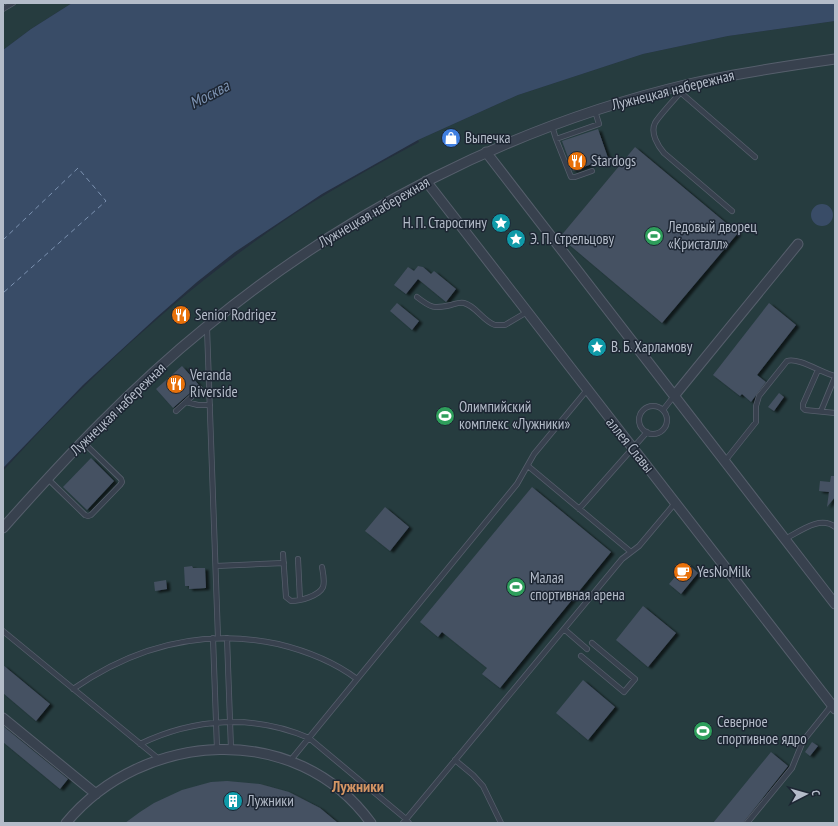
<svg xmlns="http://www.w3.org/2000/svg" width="838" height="826" font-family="'PT Sans Narrow',sans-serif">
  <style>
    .green { fill: #263c3f }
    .water { fill: #394c67 }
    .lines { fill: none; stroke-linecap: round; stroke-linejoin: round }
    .ferry { stroke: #7c92b1; stroke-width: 1; stroke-dasharray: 5 4; stroke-linecap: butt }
    .building { fill: #455162; filter: url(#shadow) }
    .lane-casing { stroke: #565f6c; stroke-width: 6 }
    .street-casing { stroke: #565f6c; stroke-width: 11 }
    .lane { stroke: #38414e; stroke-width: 4.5 }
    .street { stroke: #38414e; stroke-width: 9 }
    .labels { text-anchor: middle; stroke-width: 3; stroke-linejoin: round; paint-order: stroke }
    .street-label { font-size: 15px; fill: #b4bcc9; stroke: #1d2633 }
    .poi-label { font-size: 15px; fill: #b4bcc9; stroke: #1d2633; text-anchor: start }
    .water-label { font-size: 16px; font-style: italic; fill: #7c92b1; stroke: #1d2633 }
    .neighbourhood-label { font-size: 16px; font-weight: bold; fill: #d59563; stroke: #1d2633 }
  </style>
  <defs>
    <filter id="shadow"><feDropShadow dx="3.5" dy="2" stdDeviation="1" flood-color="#0009"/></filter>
  </defs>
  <rect width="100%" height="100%" fill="#242f3e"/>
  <path class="green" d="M3,3H72L31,29L3,50Z
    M835,21V823H3V471C86,379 177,295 278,225C323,194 371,168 419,142L418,140L518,95L643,54L728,36Z"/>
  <path class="water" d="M72,3H835V21L728,36L643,54L518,95L418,140L322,194L235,252L197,282L157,317L83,385L3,468V50L31,29Z
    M811 215a11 11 0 1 1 22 0a11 11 0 1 1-22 0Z"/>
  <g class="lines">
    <path class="ferry" d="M3,240L78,168L106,201L3,293"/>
  </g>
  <path class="building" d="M598,129L608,158L573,171L562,141Z
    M635,147L738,233L662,323L560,237Z
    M418,266L423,267L431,274L434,271L456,289L446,302L418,279L406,294L394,285L408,267L414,271Z
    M397,303L419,321L412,330L390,311Z
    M769,303L796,325L757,375L766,382L751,402L742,394L740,396L713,375Z
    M182,366L199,385L173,408L156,389Z
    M779,393L784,397L774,411L768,407Z
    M91,458L114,481L87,510L63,487Z
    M831,476H835V497L827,507L829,492L819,491L820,481L830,482Z
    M532,487L611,552L500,688L482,674L487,668L442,632L438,637L420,622Z
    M385,507L409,527L390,551L365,531Z
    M687,563L698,573L681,594L669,584Z
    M192,566L193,568H205L206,588L189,589V586H185L184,567Z
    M166,580L167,589L155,591L154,582Z
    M643,606L676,633L648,667L616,640Z
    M3,665L50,704L36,721L3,693Z
    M583,680L615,707L588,740L556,713Z
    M3,726L68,779L60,789L3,742Z
    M812,742L818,746L810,756L805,752Z
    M771,752L788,766L743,823H713Z
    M227,781L260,784L289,792L320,808L338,823H125L140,812L154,803L182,790L211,782Z"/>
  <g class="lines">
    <g class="lane-casing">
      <path id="lane" d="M3,9L13,3
        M679,91L755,157
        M680,93C674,100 659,116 655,123C650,133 658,146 664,153L732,211
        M552,126L556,139L599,124L595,111
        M556,139L571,177H575L592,171
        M417,297C431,308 434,309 451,305C455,304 459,302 464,303C476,306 483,321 495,325H505L527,312
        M207,328L218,638
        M818,370L803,404V408L805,410L835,413
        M186,402L198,405H210
        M639 420a14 14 0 1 1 28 0a14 14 0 1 1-28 0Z
        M663,410L674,396
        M176,411L200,389
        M821,411L835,377
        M725,461L756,422V406L759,396L787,361C798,357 822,373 835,376
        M528,466L631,552
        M48,479L85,515L88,516L91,515L120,485L122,482L121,479L83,442
        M579,509L647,432
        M785,539C799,532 820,515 835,527
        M283,554L286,597L291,601C300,601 319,596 323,587C325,581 323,573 322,567
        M298,559L300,600
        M216,566L284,563
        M564,629L587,649
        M3,631L160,760
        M213,638L217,749
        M227,638L231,749
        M581,656L624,692L635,679L592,643
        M73,689C135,646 204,628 278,644C307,651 333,661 357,679
        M140,744C194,718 254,714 309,738L406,819L409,823
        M455,760L473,775L483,786L501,823
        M290,761L517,484L534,454L587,390
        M403,823L622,559L639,546L676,502
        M747,823L792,768L803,741L832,705"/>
    </g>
    <g class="street-casing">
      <path id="street" d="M486,152L835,604
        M426,181L835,709
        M674,396L798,244
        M3,528C66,457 132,387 206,327C347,211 511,126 689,84C738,73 786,66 835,59
        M3,718L96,794
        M66,823C143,730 297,720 371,823"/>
    </g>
    <use href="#lane" class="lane"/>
    <use href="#street" class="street"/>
  </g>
  <defs>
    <g id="shop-disc" transform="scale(1)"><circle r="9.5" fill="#3f7fe0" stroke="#1d2633"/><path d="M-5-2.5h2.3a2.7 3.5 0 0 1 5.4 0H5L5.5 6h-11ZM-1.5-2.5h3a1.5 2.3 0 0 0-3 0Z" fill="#fff"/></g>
    <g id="restaurant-disc" transform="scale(1)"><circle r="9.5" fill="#e8710a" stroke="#1d2633"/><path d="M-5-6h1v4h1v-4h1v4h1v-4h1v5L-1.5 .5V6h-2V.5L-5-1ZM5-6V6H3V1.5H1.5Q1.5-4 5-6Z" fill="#fff"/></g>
    <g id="sight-disc" transform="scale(1)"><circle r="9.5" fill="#0f9aa8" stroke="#1d2633"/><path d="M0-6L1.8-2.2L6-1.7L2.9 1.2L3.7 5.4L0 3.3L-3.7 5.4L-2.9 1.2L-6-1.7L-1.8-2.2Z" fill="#fff"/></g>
    <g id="stadium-disc" transform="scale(1)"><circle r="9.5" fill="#2e9e5b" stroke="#1d2633"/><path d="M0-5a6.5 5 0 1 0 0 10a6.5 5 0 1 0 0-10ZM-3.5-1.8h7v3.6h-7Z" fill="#fff"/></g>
    <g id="cafe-disc" transform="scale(1)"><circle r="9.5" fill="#e8710a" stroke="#1d2633"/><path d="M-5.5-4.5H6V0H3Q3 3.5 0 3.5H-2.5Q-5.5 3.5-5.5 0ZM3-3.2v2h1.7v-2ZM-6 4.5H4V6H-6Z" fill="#fff"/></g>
    <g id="building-disc" transform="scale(1)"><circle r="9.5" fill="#0f9aa8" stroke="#1d2633"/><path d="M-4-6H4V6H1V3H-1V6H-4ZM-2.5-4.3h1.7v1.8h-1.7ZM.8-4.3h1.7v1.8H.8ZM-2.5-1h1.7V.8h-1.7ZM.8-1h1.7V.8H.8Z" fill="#fff"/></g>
  </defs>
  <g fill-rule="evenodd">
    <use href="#shop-disc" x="451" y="138"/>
    <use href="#restaurant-disc" x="577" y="161"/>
    <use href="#sight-disc" x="501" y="223"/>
    <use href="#stadium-disc" x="654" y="236"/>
    <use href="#sight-disc" x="516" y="239"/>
    <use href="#restaurant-disc" x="181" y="315"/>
    <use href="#sight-disc" x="597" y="347"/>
    <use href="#restaurant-disc" x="176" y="384"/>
    <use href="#stadium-disc" x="445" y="416"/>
    <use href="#cafe-disc" x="683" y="572"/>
    <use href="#stadium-disc" x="516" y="587"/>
    <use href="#stadium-disc" x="703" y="731"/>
    <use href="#building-disc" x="233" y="801"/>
  </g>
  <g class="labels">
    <g class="street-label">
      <text transform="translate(673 90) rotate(-14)" y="5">Лужнецкая набережная</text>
      <text transform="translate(374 212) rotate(-30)" y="5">Лужнецкая набережная</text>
      <text transform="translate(118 409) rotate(-44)" y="5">Лужнецкая набережная</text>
      <text transform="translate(630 445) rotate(51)" y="5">аллея Славы</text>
    </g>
    <g class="poi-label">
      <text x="465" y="143">Выпечка</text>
      <text x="591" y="166">Stardogs</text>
      <text x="487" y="228" text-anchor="end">Н. П. Старостину</text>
      <text x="668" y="232">Ледовый дворец<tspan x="668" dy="17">«Кристалл»</tspan></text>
      <text x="530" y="244">Э. П. Стрельцову</text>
      <text x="195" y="320">Senior Rodrigez</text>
      <text x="611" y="352">В. Б. Харламову</text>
      <text x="190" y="380">Veranda<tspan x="190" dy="17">Riverside</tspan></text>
      <text x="459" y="412">Олимпийский<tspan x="459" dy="17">комплекс «Лужники»</tspan></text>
      <text x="697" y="577">YesNoMilk</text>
      <text x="530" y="583">Малая<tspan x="530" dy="17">спортивная арена</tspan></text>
      <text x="717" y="727">Северное<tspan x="717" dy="17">спортивное ядро</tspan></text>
      <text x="247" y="806">Лужники</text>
    </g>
    <g class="water-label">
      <text transform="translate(209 94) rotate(-28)" y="6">Москва</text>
    </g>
    <g class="neighbourhood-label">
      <text x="358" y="792">Лужники</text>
    </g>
  </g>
  <rect width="838" height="826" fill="none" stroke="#b4bcc9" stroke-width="8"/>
  <g transform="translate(806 794) rotate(84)" stroke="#1d2633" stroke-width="3" paint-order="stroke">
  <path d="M0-3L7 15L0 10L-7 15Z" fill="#b4bcc9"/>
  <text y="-6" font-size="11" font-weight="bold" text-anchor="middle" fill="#b4bcc9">С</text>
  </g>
</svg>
